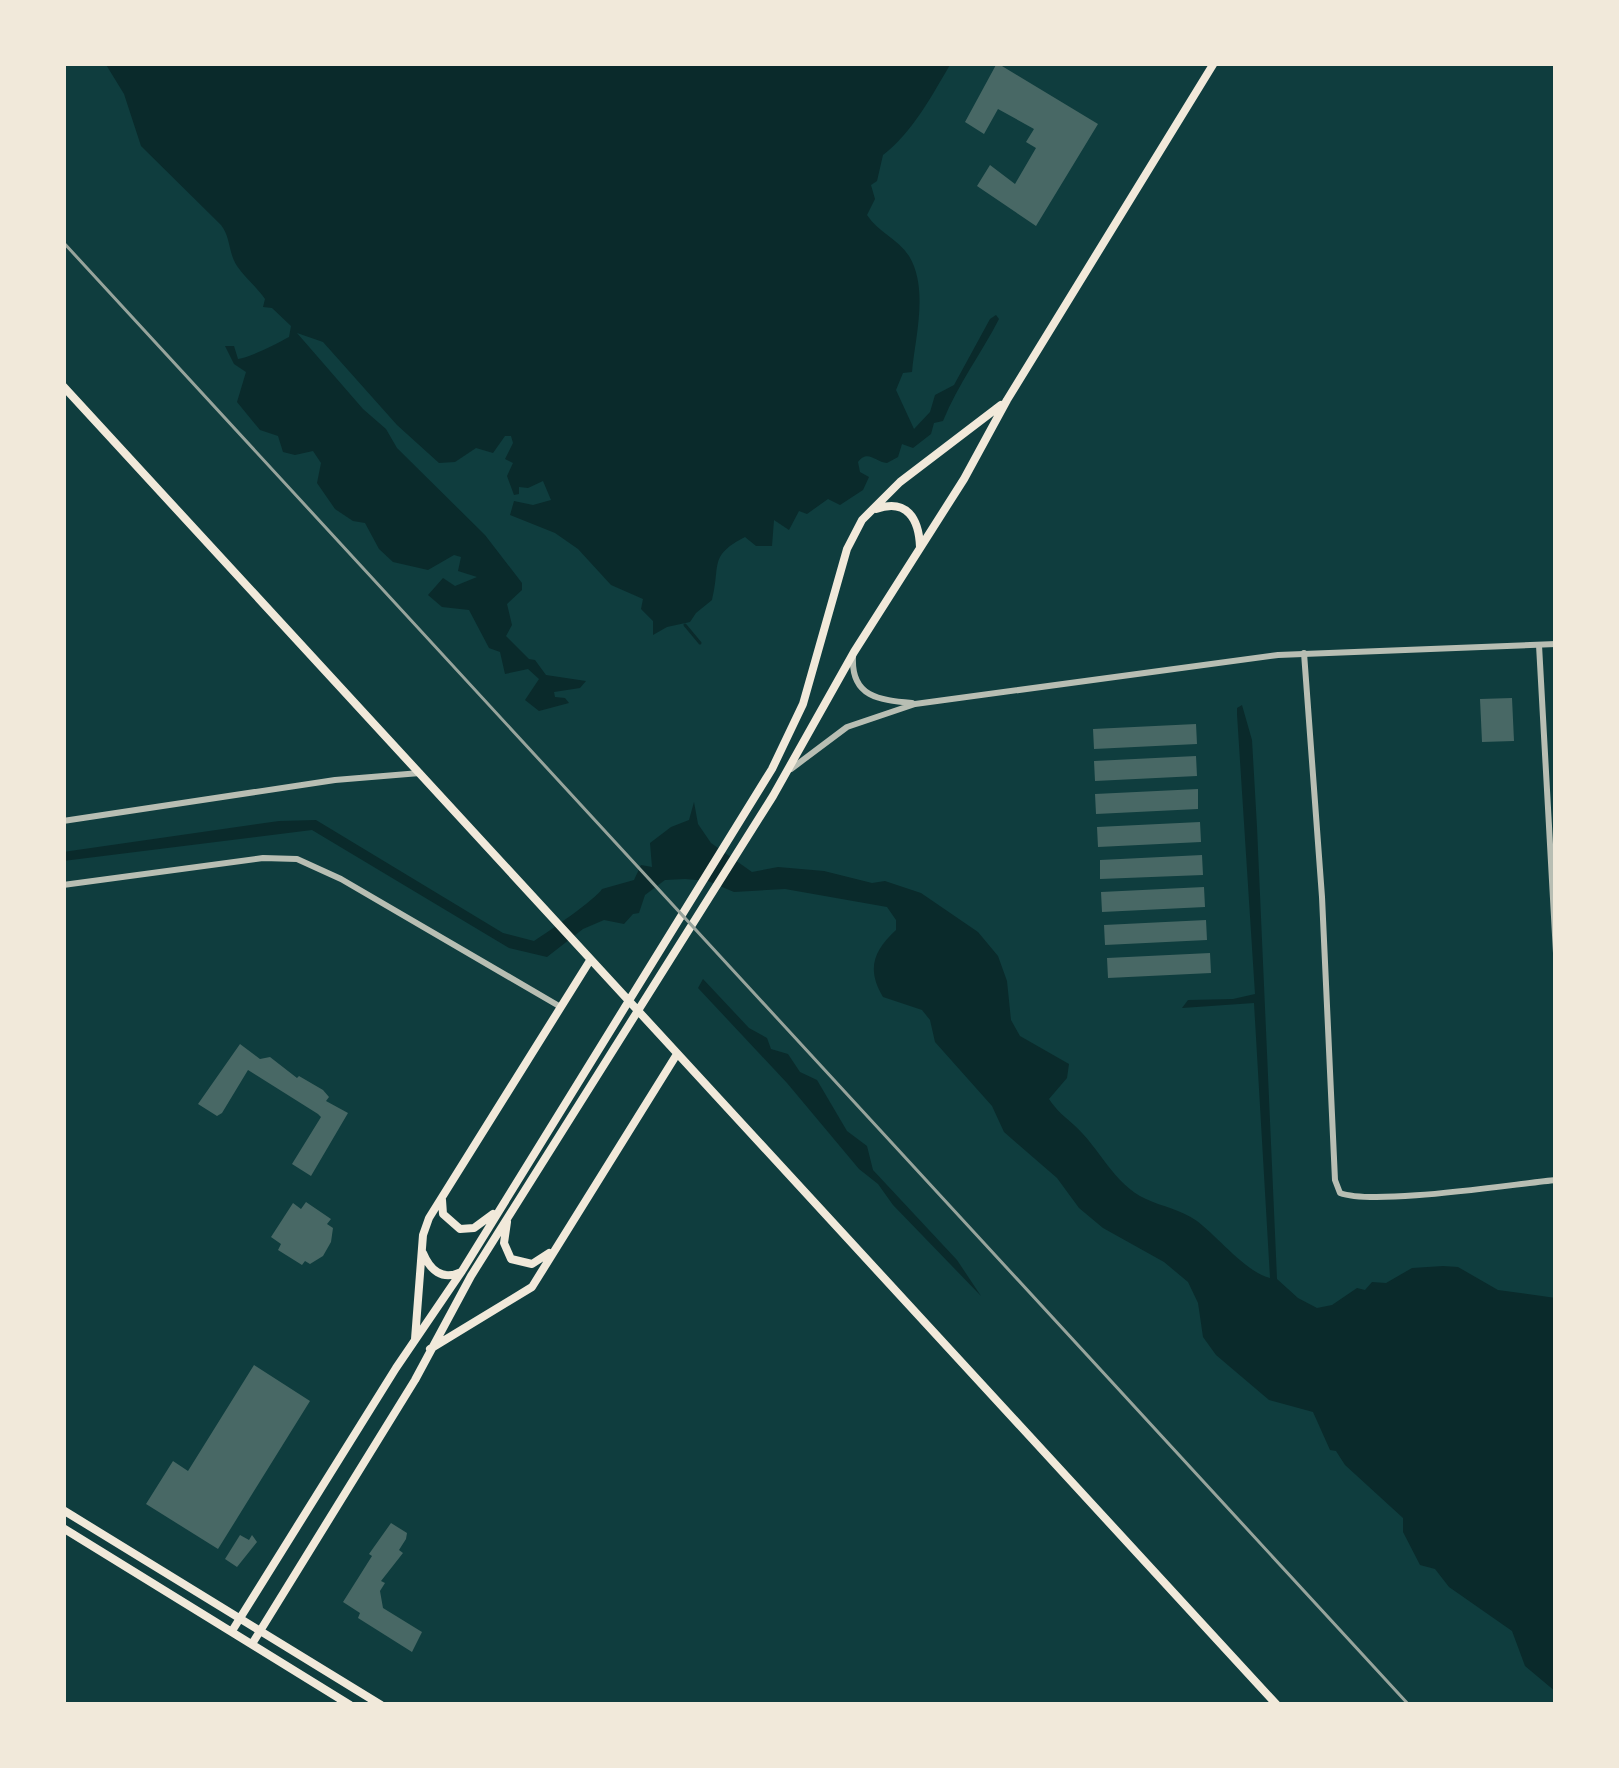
<svg xmlns="http://www.w3.org/2000/svg" width="1619" height="1768" font-family="'Times New Roman',serif">
  <style>
    .water { fill: #0a2a2b }
    .lines { fill: none; stroke-linecap: round; stroke-linejoin: round }
    .stream { stroke: #0a2a2b; stroke-width: 3 }
    .building { fill: #486865 }
    .minor { stroke: #b8beb3; stroke-width: 6 }
    .tertiary { stroke: #b8beb3; stroke-width: 6 }
    .secondary { stroke: #f1e9da; stroke-width: 8 }
    .rail { stroke: #97a49c; stroke-width: 3 }
  </style>
  <rect width="100%" height="100%" fill="#0f3d3e"/>
  <path class="water" d="M105,63H951C933,94 912,133 883,155L877,181L871,185L875,199L867,215C878,232 898,239 909,256C929,289 915,338 912,372L903,373L896,390L914,429L930,412L935,395L954,385L990,319L996,315L999,319C981,354 958,384 943,421L934,423L931,434L913,448L902,444L898,457L887,463C875,462 868,449 858,462L860,472L869,477L863,490L840,505L828,499L807,514L799,511L789,530L774,520L772,546H756L745,537C708,556 721,565 712,600L696,613L690,622L667,627L653,635V621L641,609L643,599L611,585L578,549L555,533L510,515L514,501L533,505L551,500L543,481L528,488L519,487V494L514,495L507,476L513,463L505,459L513,443L511,436H505L493,453L476,448L455,462L439,463L397,425L323,342L297,333L363,409L386,429L397,448L485,535L522,583V590L507,604L512,625L506,636L529,659L535,660L546,675L586,681L580,688L554,692L555,697L565,698L569,703L539,711L525,700L539,679L528,669L505,674L500,652L489,648L469,610L442,607L428,595L443,578L455,586L477,577L458,571L461,557L454,555L428,570L393,562L379,549L365,523L353,521L335,509L317,483L321,463L313,451L295,455L283,452L278,436L260,430L237,402L246,372L234,364L225,346H234L238,359C251,357 276,344 289,337L291,326L272,308L263,307L265,299C257,287 245,278 237,266C228,252 231,238 221,225L141,146L124,94Z
    M1242,705L1252,740L1257,827L1277,1279L1298,1298L1317,1308L1332,1305L1357,1288L1365,1290L1372,1282L1386,1283L1412,1268L1443,1266L1458,1267L1498,1290L1556,1298V1692L1525,1666L1512,1631L1449,1587L1435,1569L1420,1565L1403,1532V1518L1345,1465L1336,1451L1330,1450L1313,1412L1269,1400L1216,1355L1203,1337L1198,1303L1188,1282L1164,1262L1103,1228L1079,1208L1057,1178L1004,1132L992,1106L935,1042L930,1020L922,1010L883,997C866,969 874,950 896,930V920L887,907L785,889L734,892L708,881L685,879L665,880L645,895L639,913L633,914L624,924L604,920L583,929L547,957L509,948L312,830L63,861V852L279,821L316,820L503,933L534,941C548,932 596,899 602,889L634,880L641,865L652,867L650,843L671,827L689,820L694,802L698,824L711,843L752,872L778,867L824,871L872,883L885,881L921,893L978,932L998,956L1007,981L1011,1020L1020,1036L1069,1064L1067,1078L1049,1099C1057,1111 1064,1116 1074,1125C1100,1148 1113,1184 1146,1199C1163,1207 1180,1209 1197,1221C1217,1236 1247,1273 1270,1278L1254,1003L1182,1008L1188,1000L1233,999L1255,994L1237,714V708Z
    M703,979L749,1028L767,1038L771,1049L788,1054L800,1072L817,1080L847,1131L867,1146L873,1170L957,1260L981,1296L893,1205L878,1184L859,1169L787,1083L698,988Z"/>
  <g class="lines">
    <path class="stream" d="M685,625L700,643"/>
  </g>
  <path class="building" d="M997,63L1098,124L1036,226L977,186L990,165L1015,184L1036,148L1026,142L1034,129L998,109L984,134L965,122Z
    M1512,698L1514,741L1482,742L1480,699Z
    M1196,724L1197,744L1094,749L1093,729Z
    M1196,756L1197,776L1095,781L1094,761Z
    M1198,789V809L1096,814L1095,794Z
    M1200,822L1201,842L1098,847L1097,827Z
    M1202,855L1203,875L1100,879V860Z
    M1204,887L1205,907L1102,912L1101,892Z
    M1206,920L1207,940L1105,945L1104,925Z
    M1210,953L1211,973L1108,978L1107,958Z
    M240,1044L260,1059L270,1057L297,1078L299,1076L323,1090L329,1097L326,1101L348,1113L311,1176L292,1164L321,1117L318,1114L248,1070L222,1113L217,1116L198,1104Z
    M306,1202L331,1219L327,1224L333,1228L331,1242L323,1256L310,1264L305,1261L302,1265L278,1250L281,1244L271,1237L293,1203L301,1209Z
    M254,1365L310,1401L218,1549L146,1504L173,1461L188,1471Z
    M391,1523L407,1533L406,1539L399,1550L403,1553L381,1581L385,1583L380,1591L383,1608L422,1632L412,1652L358,1618L360,1613L343,1602L372,1556L369,1554Z
    M240,1535L249,1540L252,1535L257,1542L237,1567L225,1559Z"/>
  <g class="lines">
    <path class="minor" d="M1539,645L1556,953
      M1304,653L1322,897L1335,1180L1340,1193C1374,1206 1513,1184 1556,1180
      M63,821L335,780L420,773
      M63,885L263,858L297,859L341,879L559,1006"/>
    <path class="tertiary" d="M853,657C851,697 879,700 912,703
      M791,769L847,727L915,704L1278,655L1556,644"/>
    <path class="secondary" d="M63,386L1277,1705
      M876,509C907,498 919,519 920,547
      M442,1200L443,1214L460,1229L474,1228L493,1214
      M507,1222L504,1243L511,1259L532,1264L549,1253
      M423,1253C430,1270 442,1281 461,1272
      M415,1339L423,1235L429,1218L589,962
      M430,1349L532,1287L677,1054
      M63,1510L381,1705
      M63,1528L350,1705
      M232,1631L396,1368L462,1271L772,769L803,704L847,549L862,520L900,482L1001,405
      M252,1644L415,1380L471,1276L773,796L854,652L964,479L1007,400L1214,63"/>
    <path class="rail" d="M63,242L1409,1705"/>
  </g>
  <rect width="1619" height="1768" fill="none" stroke="#f1e9da" stroke-width="132"/>
</svg>
